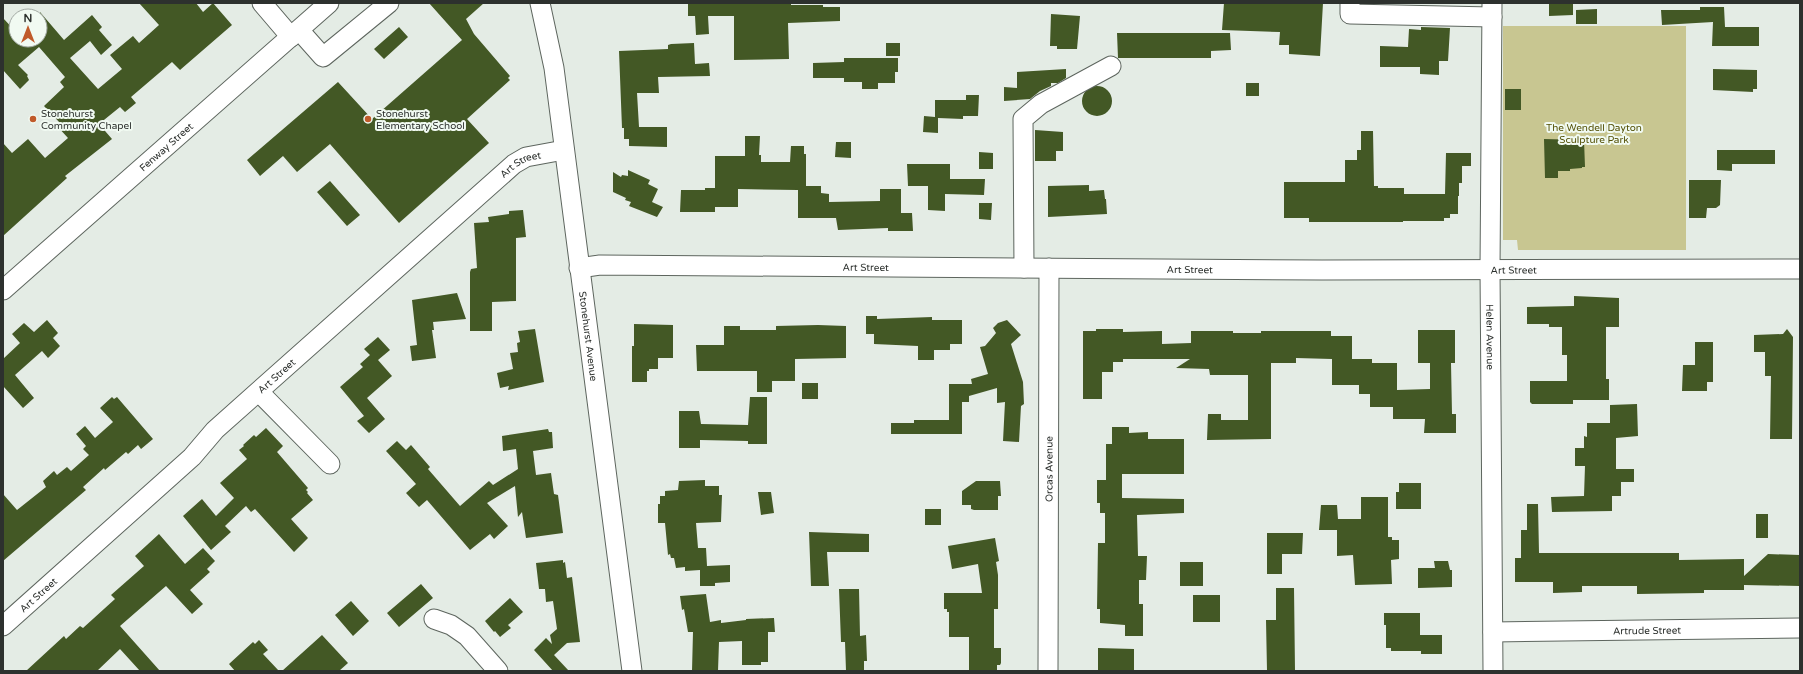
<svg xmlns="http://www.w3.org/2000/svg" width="1803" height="674" font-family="'Varela Round',sans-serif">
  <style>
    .green { fill: #c8c691 }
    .building { fill: #435825 }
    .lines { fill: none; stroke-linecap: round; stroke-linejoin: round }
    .minor-casing { stroke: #5d655e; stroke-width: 21 }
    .minor { stroke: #fff; stroke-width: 19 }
    .poi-dot { fill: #c05a2a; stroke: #f1faf2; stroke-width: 1.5 }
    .labels { text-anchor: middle; stroke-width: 4; stroke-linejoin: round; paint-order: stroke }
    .poi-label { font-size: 10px; fill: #2d312e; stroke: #f1faf2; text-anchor: start }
    .park-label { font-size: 10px; fill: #535005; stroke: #f1faf2 }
    .street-label { font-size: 10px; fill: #2d312e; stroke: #f1faf2 }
  </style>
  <rect width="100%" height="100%" fill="#e4ece5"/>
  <path class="green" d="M1503,26H1686V250H1518L1517,240H1503Z"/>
  <path class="building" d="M139,3H196L203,12L213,3L232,25L180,70L172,62L131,97L136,103L125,112L120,107L99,124L112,139L65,176L67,178L3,236V143L12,153L28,139L45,158L68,138L57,126L60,123L44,106L64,87L60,82L65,77L39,47L18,65L28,75L27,76L29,80L20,89L3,70V18L16,32V40H40V12L64,40L92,15L102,27L99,30L112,45L101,55L90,41L70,58L98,89L122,69L110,55L133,36L139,43L159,25Z
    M429,3H484L466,19L474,34L510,76L508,78L510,80L467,119L489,143L399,223L330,144L297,172L283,156L260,176L247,160L338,82L372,119L462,40Z
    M688,3H791V5H823V7H840V21L788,23L789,59L734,60V16H708L709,34L696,35L695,16H688Z
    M1224,3H1323L1320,56L1289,54V45H1279L1280,32L1222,30Z
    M1549,3H1573V15L1549,16Z
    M1700,7H1724L1725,27H1759V46H1712L1713,22L1662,25L1661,10H1700Z
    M1597,9V24H1576V10Z
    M1051,14L1080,16L1077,49H1057V46H1050Z
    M399,27L408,37L384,59L374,49Z
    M1421,27L1450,28L1448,61H1439V75L1420,74V67H1380V46L1408,47L1409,29L1421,30Z
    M1117,33H1230L1231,50L1211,51V58H1118Z
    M694,43L695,64L709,63L710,76L658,77L659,93H637L639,127H667V147L629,146V139H624V128H622L619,51L668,49V45L671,44Z
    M886,43H900V56H886Z
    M844,58H898V72H895V83H878V89H862V82H844V78H813V63L844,62Z
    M1066,69V78L1058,83H1051V86L1040,91L1030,99L1004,101V87L1017,88V72Z
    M1713,69L1757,70V89H1753V92L1713,90Z
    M1246,83H1259V96H1246Z
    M1082 101a15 15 0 1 1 30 0a15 15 0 1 1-30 0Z
    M1505,89H1521V110H1505Z
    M966,95H979L978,116H963V119L938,118V133L923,132L924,116L935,117V100H966Z
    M1035,130L1063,132V151H1056V161H1035Z
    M1361,131H1373L1374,186H1378V188H1404V194H1445L1446,153H1471V166H1462V183H1459V196H1458V214H1450V218H1444V221H1403V222H1309V218H1284V182H1345V160H1357V150H1361Z
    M745,136H760L759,155H761V162H790L791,146H804V154H806V186H821V193L829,194V202L880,201V189H901V213H912L913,231H888V228L838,230L836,218H798V190L738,189V207H715V212H680L681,190H705V188H715V156H745Z
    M1544,139L1584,140L1585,167H1582V168L1570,169V171H1558V178H1545Z
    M836,142H851V158L835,157Z
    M1717,150H1775V164H1732V171L1717,170Z
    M979,152L993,153V169H979Z
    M907,164H950V179H985L984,195L945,194V211L928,210V186H908Z
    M628,170L650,180L648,184L658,189L652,202L663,207L657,217L629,206L631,202L625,200L626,198L613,192V172L621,177L622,175L628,176Z
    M1689,180H1721L1720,205L1716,208H1707L1706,218H1689Z
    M330,181L360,215L347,226L317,192Z
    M1089,185V191L1104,190L1105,199H1106L1107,214L1048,217V186Z
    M979,203H992L991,220L979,219Z
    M523,210L526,237L516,238V301L492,302V331H470V272L471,269L477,268L474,223L489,222L488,217L509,214V211Z
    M457,293L466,319L433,322L434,330H432L436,358L412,361L410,346L417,345L412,300Z
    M1574,296L1619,298V327H1606V379H1609V400H1573V404H1532L1530,402V381H1567V355H1562V327H1549V324H1527V307L1574,306Z
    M866,316H877V319L932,317V320H962V344H950V350H934V360H918V346L874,344V334H866Z
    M47,320L58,333L53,338L60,346L48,358L42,351L15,375L34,398L23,408L3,386V359L20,343L12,334L24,323L34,332Z
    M1007,320L1021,335L1011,344L1023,382L1024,404L1021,406L1019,442L1003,441L1005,402L997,403V388L969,396V402H962V434H891V423H914V420H949V384H972L971,379L988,374L980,347L985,346L996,333L993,328L998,323Z
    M634,324L673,325V358H658V369H649V371H647V382H632V346H634Z
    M818,325L846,326V358L795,359V381H772V392H757V371H697L696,345H724V326H740V330H776V326Z
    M535,329L544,382L508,390L509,386L500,388L497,373L513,369L510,353L518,352L517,343L520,342L518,331Z
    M1096,329H1123V332L1162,331V344L1191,343V331H1233V333H1261V331H1331V336H1352V359H1372V363H1397V390L1430,389V363H1418V330H1455V363H1451L1452,414H1456V433H1424L1425,419H1393V407H1370V394H1359V385H1332V359L1296,358V363H1271V439L1207,440L1208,414H1221V420H1248V375H1210L1209,369L1176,368L1190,359H1123V362H1113V372H1102V399H1083V331H1096Z
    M1787,329L1793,337L1792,439H1770L1771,376H1765V352H1754V335L1783,334Z
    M378,337L390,350L378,360L392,376L367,398L385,419L369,433L357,421L364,416L340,387L363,367L360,364L370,355L364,349Z
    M1695,342H1713V382H1707V391H1682L1683,365H1695Z
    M802,383H818V399H802Z
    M112,397L114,399L117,397L153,439L141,449L138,445L128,454L126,452L105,470L104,468L83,487L86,490L3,561V494L17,510L46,487L43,481L54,471L57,475L67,467L71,471L89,455L83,449L86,446L76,434L85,426L95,438L113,422L100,408Z
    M750,397H767V444H748V441L700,440V448H679V411H699L701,424L748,425Z
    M1637,404L1638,436L1616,438V469H1634V482H1621V496H1612V511L1552,512L1551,497L1584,496L1585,466H1575V448H1584V436L1587,437V423H1610V405Z
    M1112,427H1129V433L1148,432V439H1184V474H1122V498L1184,499V513L1137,515L1138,556H1147L1146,580H1139V604H1143V636H1125V625L1100,623V609H1097L1098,543H1105V513H1100V503H1097V480H1106V444H1112Z
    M266,428L283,446L277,452L308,488L306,490L308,492L307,493L313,500L291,519L308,538L294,552L255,509L251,512L246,506L225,526L231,532L211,550L183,516L202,499L216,516L234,498L220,483L247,459L239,450L244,446L243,445L254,435L256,437Z
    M548,429L549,432H552L553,448L533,451L536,475L551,473L554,494L558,495L563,533L526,538L522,512L518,517L515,486L487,503L508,526L494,539L490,534L470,550L427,500L419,507L406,493L416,484L386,451L397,441L406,450L411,445L430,467L428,469L460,506L489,481L493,485L518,469L516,449L503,451L502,436Z
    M705,480V486H719V495H722L721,522L696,523L698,548H706L707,566L730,565V582L715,583V586H700V570L685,571V567L676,568L674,558H671L670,554L668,555L665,523H658V504H660V496H665V491L678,490L679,481Z
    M976,481H1000L1001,496H998V510H974L971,509V505H962V491Z
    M1399,483H1421V509H1396V492H1399Z
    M758,492H771L774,513L761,515Z
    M1361,497H1388V537H1392V540H1399V559L1391,560L1392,584L1355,585L1353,555L1337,556V530H1319L1321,505H1337L1338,519H1361Z
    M1527,504H1538L1539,553H1679V560L1744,559V576L1768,554L1800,555V586L1744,585V590H1704V593L1637,594V586H1582V592L1553,593V582H1515V558H1521V530H1527Z
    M925,509H941V525H925Z
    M1756,514H1768V538H1756Z
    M809,532L869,534V552H827L829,586H811Z
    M1267,533H1303L1302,554H1282V574H1267Z
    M159,534L185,564L203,548L215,561L207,569L210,572L190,590L203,604L192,614L166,586L120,626L160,671H140L120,649L97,671H26L64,636L66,639L80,626L83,628L115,599L111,595L144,566L135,556Z
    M995,538L999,561L996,562L998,575V609H994V648H1001V663L1000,665H997V671H969V637H949V612H947V609H944V593H982L978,564L952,569L948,546Z
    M563,560V563L565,562L567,578L572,577L580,642L567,643L554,655L569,671H553L534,650L546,638L552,644L550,635L557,629L553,601L546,602L545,589H539L536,563Z
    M1434,561H1448L1450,570H1452V587L1418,588V568H1435Z
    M1180,562H1203V586H1180Z
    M421,584L433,598L399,627L387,613Z
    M1276,588H1294L1295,671H1267L1266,620H1276Z
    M839,589H859L860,636L866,635L867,661H864V671H846L845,642H841Z
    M706,594L710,622L721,620V623L746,620V619L774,618L775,632H768V662H761V665H742V641L719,642L718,671H692L693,632H688L684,609L682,610L680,596Z
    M1193,595H1220V622H1193Z
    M510,598L523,612L508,625L511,628L500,637L495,631L494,632L485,621Z
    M351,601L369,621L353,636L335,615Z
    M1384,613H1420V635H1442V654H1421V651H1391V648H1386V625H1384Z
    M322,635L348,663L339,671H282Z
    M259,640L268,650L263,654L279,671H235L229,664L253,642L255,644Z
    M1098,648L1134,649V671H1098Z"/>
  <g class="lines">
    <g class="minor-casing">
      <g id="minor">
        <path d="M262,3L291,37"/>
        <path id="s1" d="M540,3L554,68L632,671"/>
        <path d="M1350,3V14L1492,17"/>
        <path id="s2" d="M1492,3L1490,269L1493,671"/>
        <path d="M299,30L323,57L389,3"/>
        <path id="s3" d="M579,268L600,265L1322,270L1800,269"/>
        <path d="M1024,268L1023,119L1041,104L1111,66"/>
        <path id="s4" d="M3,290L329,3"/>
        <path d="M259,392L330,464"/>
        <path d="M434,619L451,625L467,636L498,671"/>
        <path id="s5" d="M3,626L192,457L215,430L514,164L526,157L564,150"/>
        <path id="s6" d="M1493,632L1800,628"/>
        <path id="s7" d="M1048,671L1049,268"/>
      </g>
    </g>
    <use href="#minor" class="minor"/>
  </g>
  <g class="poi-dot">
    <circle cx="33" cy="119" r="4"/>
    <circle cx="368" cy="119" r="4"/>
  </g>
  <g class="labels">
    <g class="poi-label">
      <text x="41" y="117">Stonehurst<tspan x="41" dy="12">Community Chapel</tspan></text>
      <text x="376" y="117">Stonehurst<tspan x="376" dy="12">Elementary School</tspan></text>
    </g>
    <g class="park-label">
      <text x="1594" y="131">The Wendell Dayton<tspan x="1594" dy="12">Sculpture Park</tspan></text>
    </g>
    <g class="street-label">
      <text dy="4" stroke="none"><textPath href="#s4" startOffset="217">Fenway Street</textPath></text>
      <text dy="4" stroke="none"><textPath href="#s5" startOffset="695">Art Street</textPath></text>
      <text dy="4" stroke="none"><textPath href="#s3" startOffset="287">Art Street</textPath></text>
      <text dy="4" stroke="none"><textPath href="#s3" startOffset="611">Art Street</textPath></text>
      <text dy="4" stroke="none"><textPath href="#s3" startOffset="935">Art Street</textPath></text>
      <text dy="4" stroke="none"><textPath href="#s1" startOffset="337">Stonehurst Avenue</textPath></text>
      <text dy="4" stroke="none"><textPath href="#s2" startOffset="334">Helen Avenue</textPath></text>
      <text dy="4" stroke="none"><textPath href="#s5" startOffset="371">Art Street</textPath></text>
      <text dy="4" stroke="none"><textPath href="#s7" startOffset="202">Orcas Avenue</textPath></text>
      <text dy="4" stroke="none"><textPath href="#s5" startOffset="47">Art Street</textPath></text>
      <text dy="4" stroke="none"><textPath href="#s6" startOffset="154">Artrude Street</textPath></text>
    </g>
  </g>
  <rect width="1803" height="674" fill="none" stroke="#2d312e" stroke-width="8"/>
  <g transform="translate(28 28)"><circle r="19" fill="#f1faf2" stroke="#a3aaa4"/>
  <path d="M0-3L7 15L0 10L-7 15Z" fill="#c05a2a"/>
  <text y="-6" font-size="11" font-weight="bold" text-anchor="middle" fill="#2d312e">N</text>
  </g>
</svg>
